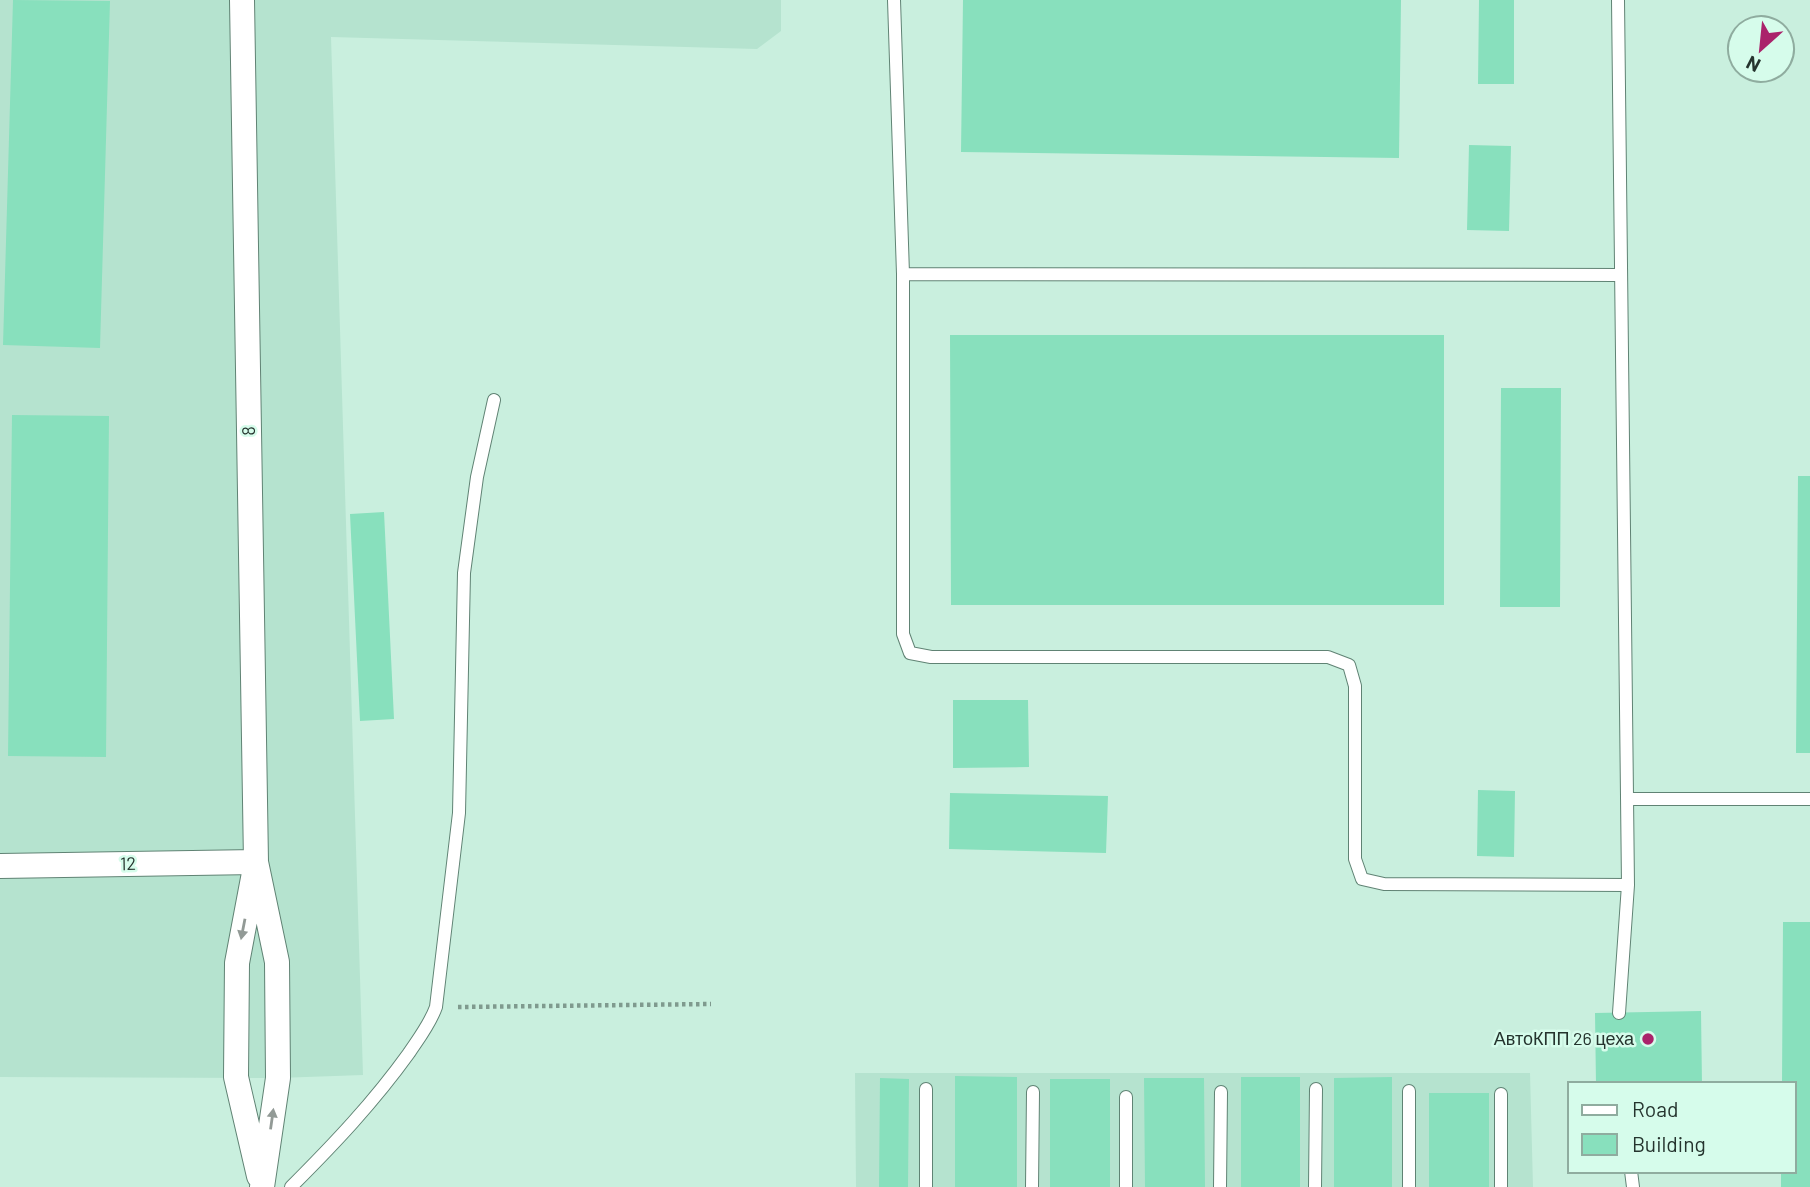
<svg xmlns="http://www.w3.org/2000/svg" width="1810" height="1187" font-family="Barlow,sans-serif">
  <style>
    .built { fill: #b5e3cf }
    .building { fill: #88e0bd }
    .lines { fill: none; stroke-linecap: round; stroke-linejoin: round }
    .lane-casing { stroke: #608374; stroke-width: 14 }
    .street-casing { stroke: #608374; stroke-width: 26 }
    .path { stroke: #7f9a8e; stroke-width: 4.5; stroke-dasharray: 3.5 3.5; stroke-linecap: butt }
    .lane { stroke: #fff; stroke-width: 12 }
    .street { stroke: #fff; stroke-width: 24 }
    .oneway { fill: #929a96 }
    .poi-dot { fill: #aa236b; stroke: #d6fceb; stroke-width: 2.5 }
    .labels { text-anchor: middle; stroke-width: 5; stroke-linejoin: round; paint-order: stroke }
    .street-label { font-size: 18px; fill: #25342e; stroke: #d6fceb }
    .poi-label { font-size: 18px; fill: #25342e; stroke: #d6fceb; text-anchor: end }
  </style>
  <rect width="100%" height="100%" fill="#c9efde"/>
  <path class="built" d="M0,0H781V31L757,49L331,37L363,1075L278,1078L0,1077Z
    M855,1073H1530L1533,1187H856Z"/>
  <path class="building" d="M13,0L110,1L100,348L3,345Z
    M963,0H1401L1399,158L961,152Z
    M1479,0H1514V84H1478Z
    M1469,145L1511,146L1509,231L1467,230Z
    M950,335H1444V605H951Z
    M1501,388H1561L1560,607H1500Z
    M12,415L109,416L106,757L8,756Z
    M1798,476H1810V753H1796Z
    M384,512L394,719L360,721L350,514Z
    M953,700H1028L1029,767L953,768Z
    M1478,790L1515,791L1514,857L1477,856Z
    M950,793L1108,796L1106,853L949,849Z
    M1783,922H1810V1187H1781V1171H1794V1084H1782Z
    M1701,1011L1702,1084H1596L1595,1013Z
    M955,1076L1017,1077V1187H955Z
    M1241,1077H1300V1187H1241Z
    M1392,1077V1187H1334V1078Z
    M880,1078L909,1079L908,1187H879Z
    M1144,1078H1204L1205,1187H1145Z
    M1050,1079H1110V1187H1050Z
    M1429,1093H1489V1187H1429Z"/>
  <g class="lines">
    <g class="lane-casing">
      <path id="lane" d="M894,0L903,274
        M1618,0L1628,885L1619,1013
        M1621,275L903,274V634L910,653L931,657H1328L1349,665L1355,686V859L1362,879L1384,884L1628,885
        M1627,799H1810
        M1409,1091V1187
        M1631,1171L1633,1187
        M291,1187C334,1144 373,1103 409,1053C419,1038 430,1024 436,1007L459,813L464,573L477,477L494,400
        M926,1187V1089
        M1032,1187L1033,1092
        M1126,1187V1097
        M1220,1187L1221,1092
        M1315,1187L1316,1089
        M1501,1187V1094"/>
    </g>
    <g class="street-casing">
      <path id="street" d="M242,0L256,862L277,962L278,1078L262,1187
        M0,866L256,862
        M254,873L237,963L236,1077L259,1176"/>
    </g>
    <path class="path" d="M458,1007L711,1004"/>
    <use href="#lane" class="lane"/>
    <use href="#street" class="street"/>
  </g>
  <defs><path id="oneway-solid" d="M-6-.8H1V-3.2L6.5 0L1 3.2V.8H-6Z" transform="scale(1.75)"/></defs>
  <g class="oneway">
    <use href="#oneway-solid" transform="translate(243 929) rotate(101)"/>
    <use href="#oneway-solid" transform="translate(272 1119) rotate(-82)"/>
  </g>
  <circle class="poi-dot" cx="1648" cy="1039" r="7"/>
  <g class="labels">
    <g class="street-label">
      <text transform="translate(249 431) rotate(-91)" y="6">8</text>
      <text transform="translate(128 864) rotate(-1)" y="6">12</text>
    </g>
    <g class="poi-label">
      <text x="1634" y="1045">АвтоКПП 26 цеха</text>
    </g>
  </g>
  <rect x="1568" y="1082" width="228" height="91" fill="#d6fceb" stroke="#8fac9f" stroke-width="2"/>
  <rect x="1582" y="1105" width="35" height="10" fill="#ffffff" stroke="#8fac9f" stroke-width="2"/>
  <text x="1632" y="1117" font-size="21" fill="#25342e">Road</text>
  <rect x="1582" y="1134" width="35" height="21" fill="#88e0bd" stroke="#8fac9f" stroke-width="2"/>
  <text x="1632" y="1152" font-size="21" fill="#25342e">Building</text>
  <g transform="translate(1761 49) rotate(207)"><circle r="33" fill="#d6fceb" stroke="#8fac9f" stroke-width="2"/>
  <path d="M0-5L12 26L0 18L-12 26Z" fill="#aa236b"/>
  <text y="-10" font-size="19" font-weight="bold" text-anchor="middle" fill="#25342e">N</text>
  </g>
</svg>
